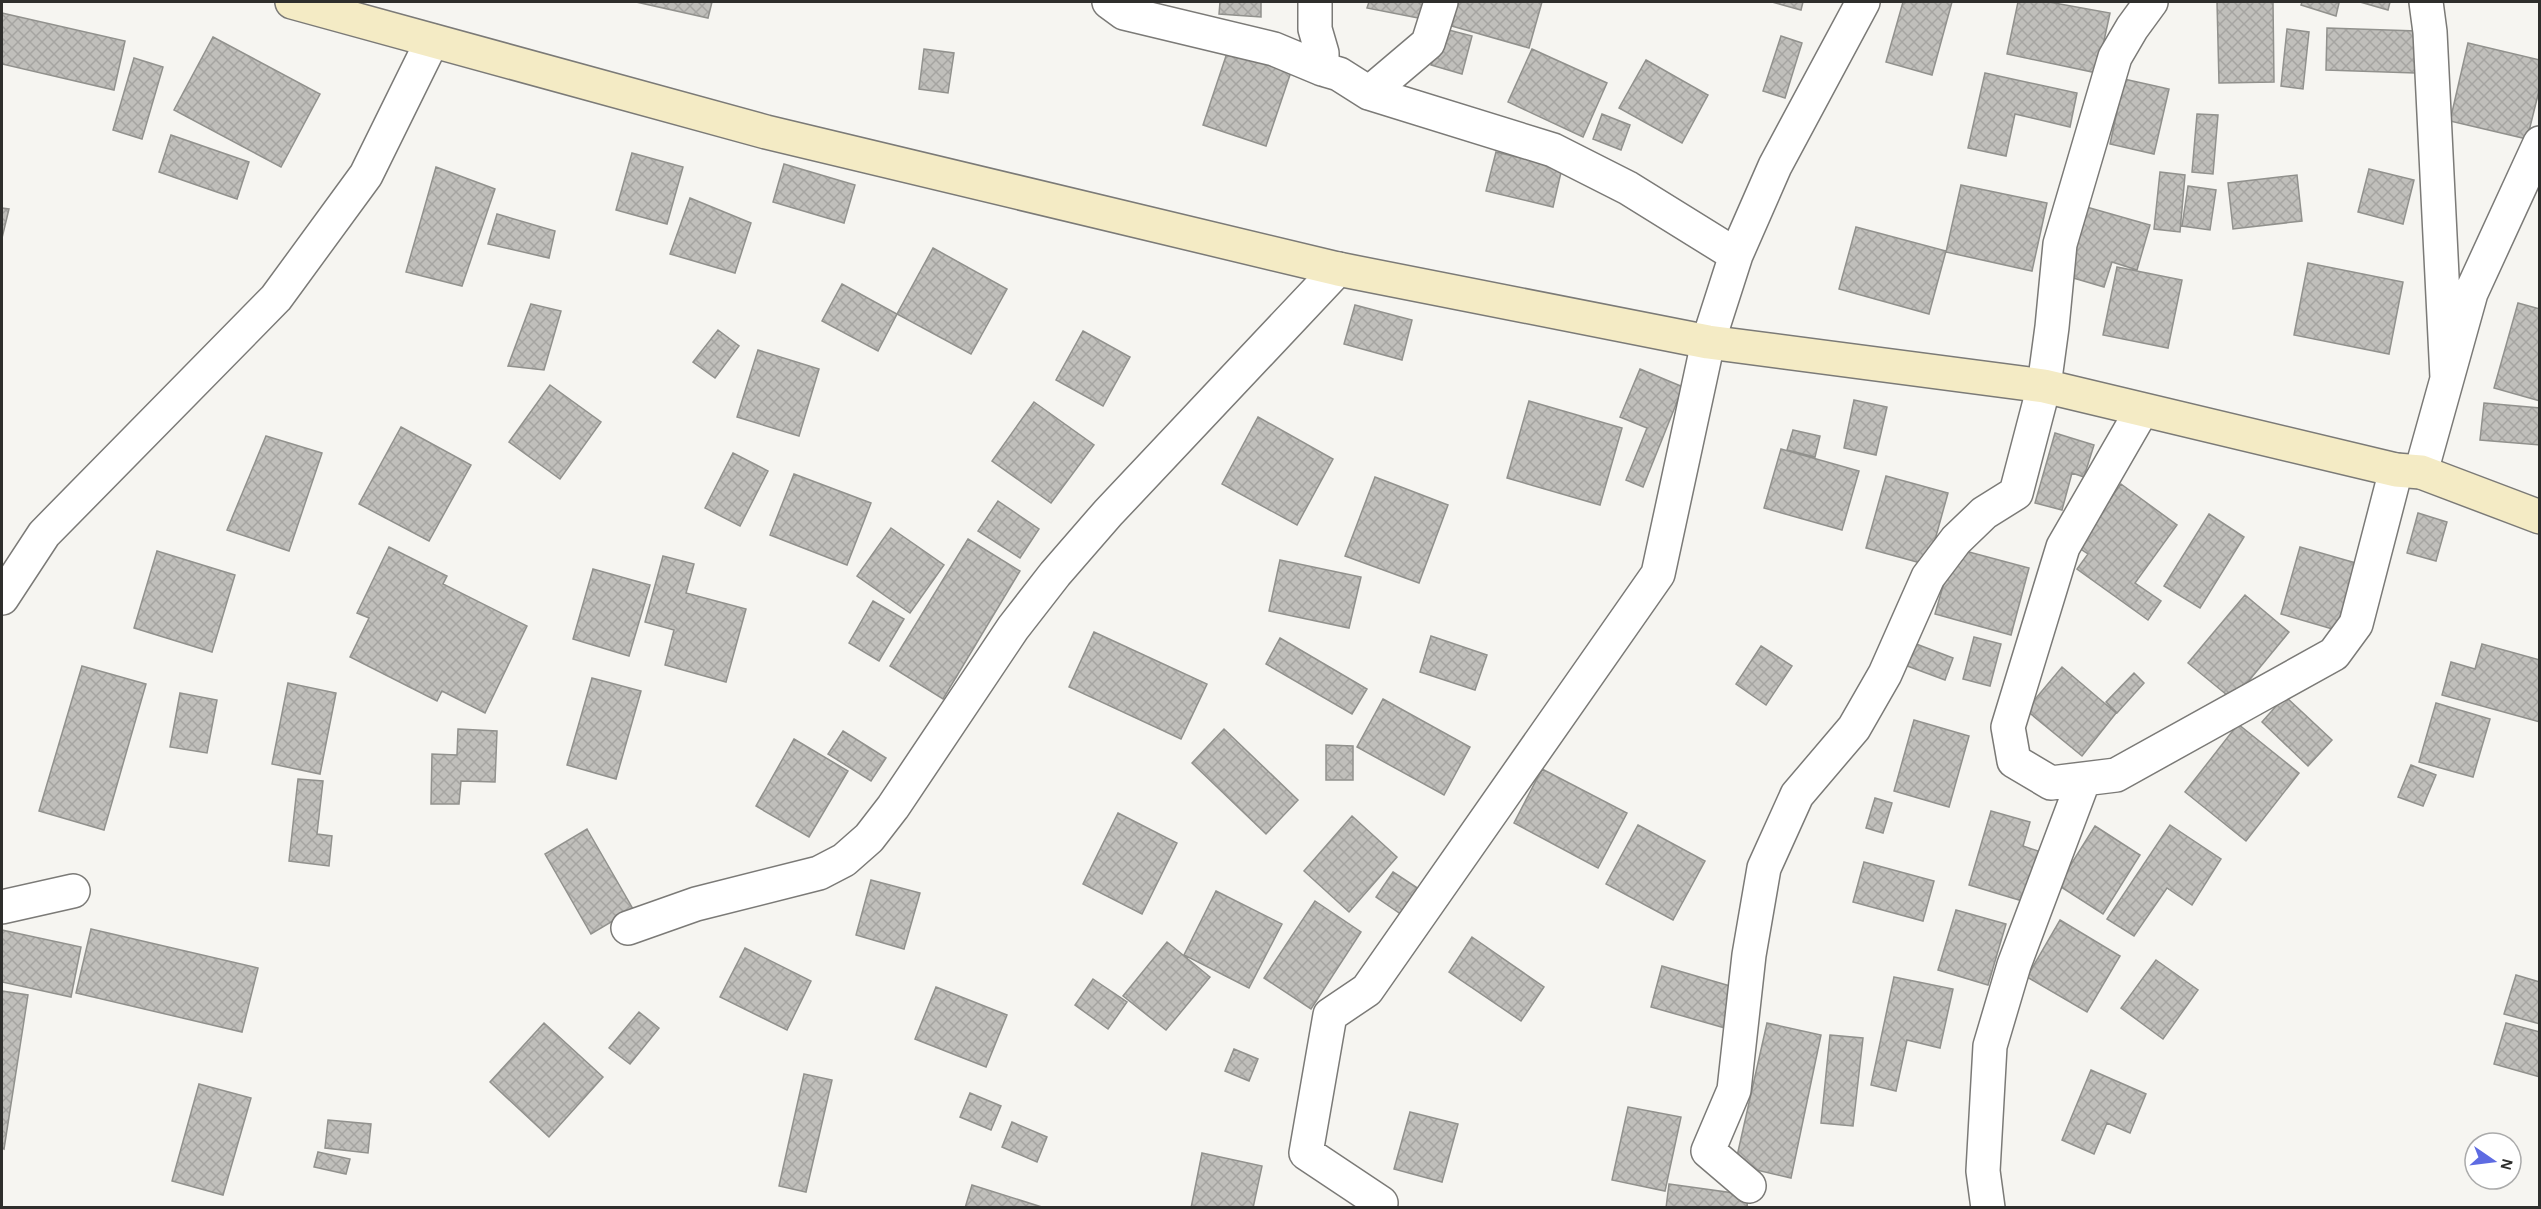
<svg xmlns="http://www.w3.org/2000/svg" width="2541" height="1209" font-family="'Alegreya Sans',sans-serif">
  <style>
    .building { fill: url(#building-cross-hatch); stroke: #91918d; stroke-width: 1.5 }
    .lines { fill: none; stroke-linecap: round; stroke-linejoin: round }
    .street-casing { stroke: #7b7a77; stroke-width: 36 }
    .secondary-casing { stroke: #7b7a77; stroke-width: 36 }
    .street { stroke: #fff; stroke-width: 33 }
    .secondary { stroke: #f4ebc5; stroke-width: 33 }
  </style>
  <defs>
    <pattern id="building-cross-hatch" width="8" height="8" patternUnits="userSpaceOnUse" patternTransform="scale(1.5)"><rect width="8" height="8" fill="#c0bfbb"/><path d="M0 0l8 8M0 8l8-8" fill="none" stroke="#a5a4a1"/></pattern>
  </defs>
  <rect width="100%" height="100%" fill="#f6f5f1"/>
  <path class="building" d="M636,2H712L708,18Z
    M1220,2H1261V17L1219,14Z
    M1369,2H1437L1434,21L1367,8Z
    M1455,2H1542L1529,48L1448,25Z
    M1772,2H1803L1801,10Z
    M1903,2H1952L1932,75L1886,62Z
    M2018,2H2049L2110,13L2097,73L2007,54Z
    M2217,2H2273L2274,82L2219,83Z
    M2302,2H2335L2339,3L2336,16L2301,5Z
    M2360,2H2390L2388,10Z
    M2,13L125,41L114,90L2,64Z
    M1441,28L1472,36L1462,74L1431,65Z
    M2327,28L2417,31L2415,73L2326,70Z
    M2287,29L2309,32L2303,89L2281,86Z
    M1781,36L1802,43L1785,98L1763,91Z
    M213,37L320,94L281,167L174,110Z
    M2468,43L2540,60V87L2527,139L2450,121Z
    M1230,44L1293,66L1266,146L1203,125Z
    M924,49L954,53L948,93L919,89Z
    M1532,49L1607,83L1583,137L1508,102Z
    M134,58L163,67L142,139L113,130Z
    M1646,60L1708,95L1682,143L1619,108Z
    M1985,73L2077,93L2070,127L2015,114L2006,156L1968,148Z
    M2124,79L2169,89L2154,154L2110,144Z
    M1602,114L1630,125L1621,150L1593,139Z
    M2197,114L2218,115L2213,174L2192,172Z
    M171,135L249,162L237,199L159,172Z
    M1496,152L1562,168L1553,207L1486,191Z
    M632,153L683,167L667,224L616,210Z
    M784,164L855,185L844,223L773,202Z
    M436,167L495,189L462,286L406,272Z
    M2369,169L2414,180L2403,224L2358,212Z
    M2160,172L2185,175L2180,232L2154,229Z
    M2297,175L2302,221L2233,229L2228,183Z
    M1961,185L2047,203L2032,271L1946,252Z
    M2188,186L2216,190L2210,230L2182,226Z
    M690,198L751,223L735,273L670,254Z
    M2083,206L2150,225L2137,270L2112,262L2104,287L2063,275Z
    M2,208L9,209L2,238Z
    M497,214L555,231L549,258L488,244Z
    M1856,227L1946,251L1929,314L1839,289Z
    M933,248L1007,289L971,354L897,314Z
    M2308,263L2403,282L2389,354L2294,335Z
    M2117,267L2182,280L2168,348L2103,335Z
    M842,284L897,314L878,351L822,321Z
    M2518,303L2540,309V401L2494,388Z
    M531,304L561,311L544,370L508,366Z
    M1355,305L1412,320L1402,360L1344,344Z
    M718,330L739,346L715,378L693,362Z
    M1083,331L1130,357L1103,406L1056,380Z
    M758,350L819,369L799,436L737,417Z
    M1640,369L1683,387L1643,487L1626,480L1647,428L1620,417Z
    M550,385L601,422L560,479L509,442Z
    M1854,400L1887,407L1876,455L1844,448Z
    M1529,401L1622,428L1600,505L1507,478Z
    M1034,402L1094,445L1051,503L992,461Z
    M2484,403L2540,408V445L2480,440Z
    M1258,417L1333,459L1297,525L1222,484Z
    M401,427L471,465L429,541L359,504Z
    M1793,430L1820,436L1815,457L1787,450Z
    M2055,433L2094,445L2084,477L2072,473L2062,510L2035,503Z
    M266,436L322,453L289,551L227,530Z
    M1781,449L1859,471L1842,530L1764,508Z
    M733,453L768,471L740,526L705,508Z
    M794,474L871,503L847,565L770,535Z
    M1886,476L1948,493L1928,565L1866,548Z
    M1375,477L1448,505L1419,583L1345,556Z
    M2121,484L2177,525L2135,583L2161,601L2148,620L2077,569L2088,554L2076,546Z
    M998,501L1039,529L1020,558L978,531Z
    M2418,513L2447,522L2436,561L2407,553Z
    M2209,514L2244,537L2200,608L2164,586Z
    M891,528L944,565L910,613L857,576Z
    M968,539L1020,571L943,699L890,666Z
    M389,547L447,576L443,584L527,626L485,713L442,691L437,701L350,657L369,618L357,613Z
    M2300,547L2356,563L2336,630L2281,614Z
    M1954,548L2029,568L2011,635L1935,614Z
    M157,551L235,575L212,652L134,628Z
    M663,556L694,564L686,593L746,609L726,682L665,665L674,630L645,622Z
    M1280,560L1361,577L1349,628L1269,611Z
    M593,569L650,585L629,656L573,639Z
    M2245,595L2289,632L2233,700L2188,663Z
    M873,601L904,619L879,661L849,643Z
    M1094,632L1207,684L1181,739L1069,687Z
    M1431,636L1487,655L1475,690L1420,672Z
    M1974,637L2001,644L1990,686L1963,679Z
    M1280,638L1367,689L1352,714L1266,664Z
    M1911,642L1953,658L1945,680L1902,664Z
    M2482,644L2540,660V722L2442,695L2451,662L2475,669Z
    M1761,646L1792,666L1766,705L1736,684Z
    M82,666L146,684L104,830L39,811Z
    M2062,667L2116,713L2082,756L2026,710Z
    M2134,673L2144,683L2117,713L2106,702Z
    M592,678L641,691L616,779L567,765Z
    M288,683L336,693L320,774L272,764Z
    M180,693L217,700L207,753L170,747Z
    M2285,696L2332,740L2308,766L2262,722Z
    M1383,699L1470,747L1444,795L1357,747Z
    M2436,703L2490,719L2473,777L2419,762Z
    M1914,720L1969,736L1949,807L1894,791Z
    M2238,724L2299,773L2246,841L2185,792Z
    M458,729L497,731L495,782L461,781L459,804H431L432,754L457,755Z
    M1224,729L1298,800L1266,834L1192,763Z
    M843,731L886,758L871,781L828,754Z
    M794,739L848,771L809,837L756,806Z
    M1326,745L1353,746V780H1326Z
    M2411,765L2436,775L2423,806L2398,797Z
    M1542,769L1627,813L1598,868L1514,823Z
    M298,779L323,781L317,834L332,836L329,866L289,861Z
    M1875,798L1892,803L1883,833L1866,828Z
    M1991,811L2030,822L2023,846L2044,853L2029,903L1969,885Z
    M1118,813L1177,843L1142,914L1083,884Z
    M1352,816L1397,857L1349,912L1304,871Z
    M1638,825L1705,861L1673,920L1606,884Z
    M2170,825L2221,859L2192,905L2167,888L2134,936L2107,919Z
    M2095,826L2140,855L2103,914L2058,885Z
    M587,829L633,909L591,934L545,854Z
    M1864,862L1934,881L1923,921L1853,902Z
    M1393,872L1422,891L1405,917L1376,897Z
    M871,880L920,893L904,949L856,935Z
    M1216,891L1282,924L1249,988L1184,955Z
    M1315,901L1361,932L1311,1009L1264,978Z
    M1956,910L2006,924L1988,985L1938,970Z
    M2060,920L2120,956L2087,1012L2027,977Z
    M91,929L258,968L242,1032L76,993Z
    M2,930L81,947L71,997L2,982Z
    M1472,937L1544,987L1521,1021L1449,972Z
    M1167,942L1210,977L1166,1030L1123,996Z
    M745,948L811,981L787,1030L720,997Z
    M2156,960L2198,990L2163,1039L2121,1008Z
    M1662,966L1737,988L1725,1028L1651,1007Z
    M2516,975L2540,982V1024L2504,1014Z
    M1894,977L1953,989L1940,1048L1907,1040L1896,1091L1871,1085Z
    M1093,979L1127,1002L1108,1029L1075,1005Z
    M936,987L1007,1015L986,1067L915,1039Z
    M2,991L28,995L4,1149L2,1148Z
    M639,1012L659,1028L630,1064L609,1048Z
    M544,1023L603,1077L549,1137L490,1082Z
    M1767,1023L1821,1035L1791,1178L1735,1165Z
    M2506,1023L2540,1032V1077L2494,1064Z
    M1830,1035L1863,1038L1853,1126L1821,1123Z
    M1234,1049L1258,1059L1249,1081L1225,1071Z
    M2091,1070L2146,1094L2130,1133L2107,1123L2094,1154L2062,1140Z
    M804,1074L832,1080L806,1192L779,1186Z
    M199,1084L251,1098L223,1195L172,1181Z
    M970,1093L1001,1106L991,1130L960,1117Z
    M1628,1107L1681,1117L1665,1191L1612,1180Z
    M1410,1112L1458,1124L1442,1182L1394,1169Z
    M328,1120L371,1124L368,1153L325,1148Z
    M1012,1122L1047,1137L1037,1162L1002,1147Z
    M318,1152L350,1159L346,1174L314,1167Z
    M1202,1153L1262,1166L1253,1208H1191Z
    M1669,1184L1748,1195L1747,1208H1666Z
    M972,1185L1045,1208H965Z"/>
  <g class="lines">
    <g class="street-casing">
      <path id="street" d="M1109,2L1124,13L1274,49L1322,69
        M1315,2V29L1322,53V69L1339,74L1369,93L1553,150L1628,188L1736,255
        M2426,2L2430,32L2447,378
        M1369,93L1428,43L1441,2
        M2142,410L2063,547L2008,727L2014,761L2051,783L2116,775L2334,654L2356,624L2396,470
        M2421,472L2471,293L2540,143
        M2,598L44,534L276,298L366,175L432,41
        M2,907L73,891
        M628,928L696,904L819,873L844,860L869,838L893,807L1013,628L1055,574L1108,513L1338,269
        M1749,1186L1708,1151L1734,1090L1749,955L1764,868L1797,795L1854,728L1885,674L1928,577L1956,540L1984,513L2016,493L2044,386L2052,327L2060,244L2115,57L2132,28L2151,2
        M1381,1203L1306,1153L1330,1015L1367,990L1658,574L1708,342L1736,255L1775,166L1863,2
        M1988,1208L1983,1171L1990,1046L2014,965L2084,779"/>
    </g>
    <g class="secondary-casing">
      <path id="secondary" d="M292,2L766,132L1338,269L1708,342L2044,386L2396,470L2421,472L2540,517"/>
    </g>
    <use href="#street" class="street"/>
    <use href="#secondary" class="secondary"/>
  </g>
  <rect width="2541" height="1209" fill="none" stroke="#2e2e2c" stroke-width="6"/>
  <g transform="translate(2493 1161) rotate(104)"><circle r="28" fill="#ffffff" stroke="#ababab" stroke-width="1.5"/>
  <path d="M0-4.5L10 22L0 15L-10 22Z" fill="#5e6be2"/>
  <text y="-9" font-size="16" font-weight="bold" text-anchor="middle" fill="#2e2e2c">N</text>
  </g>
</svg>
